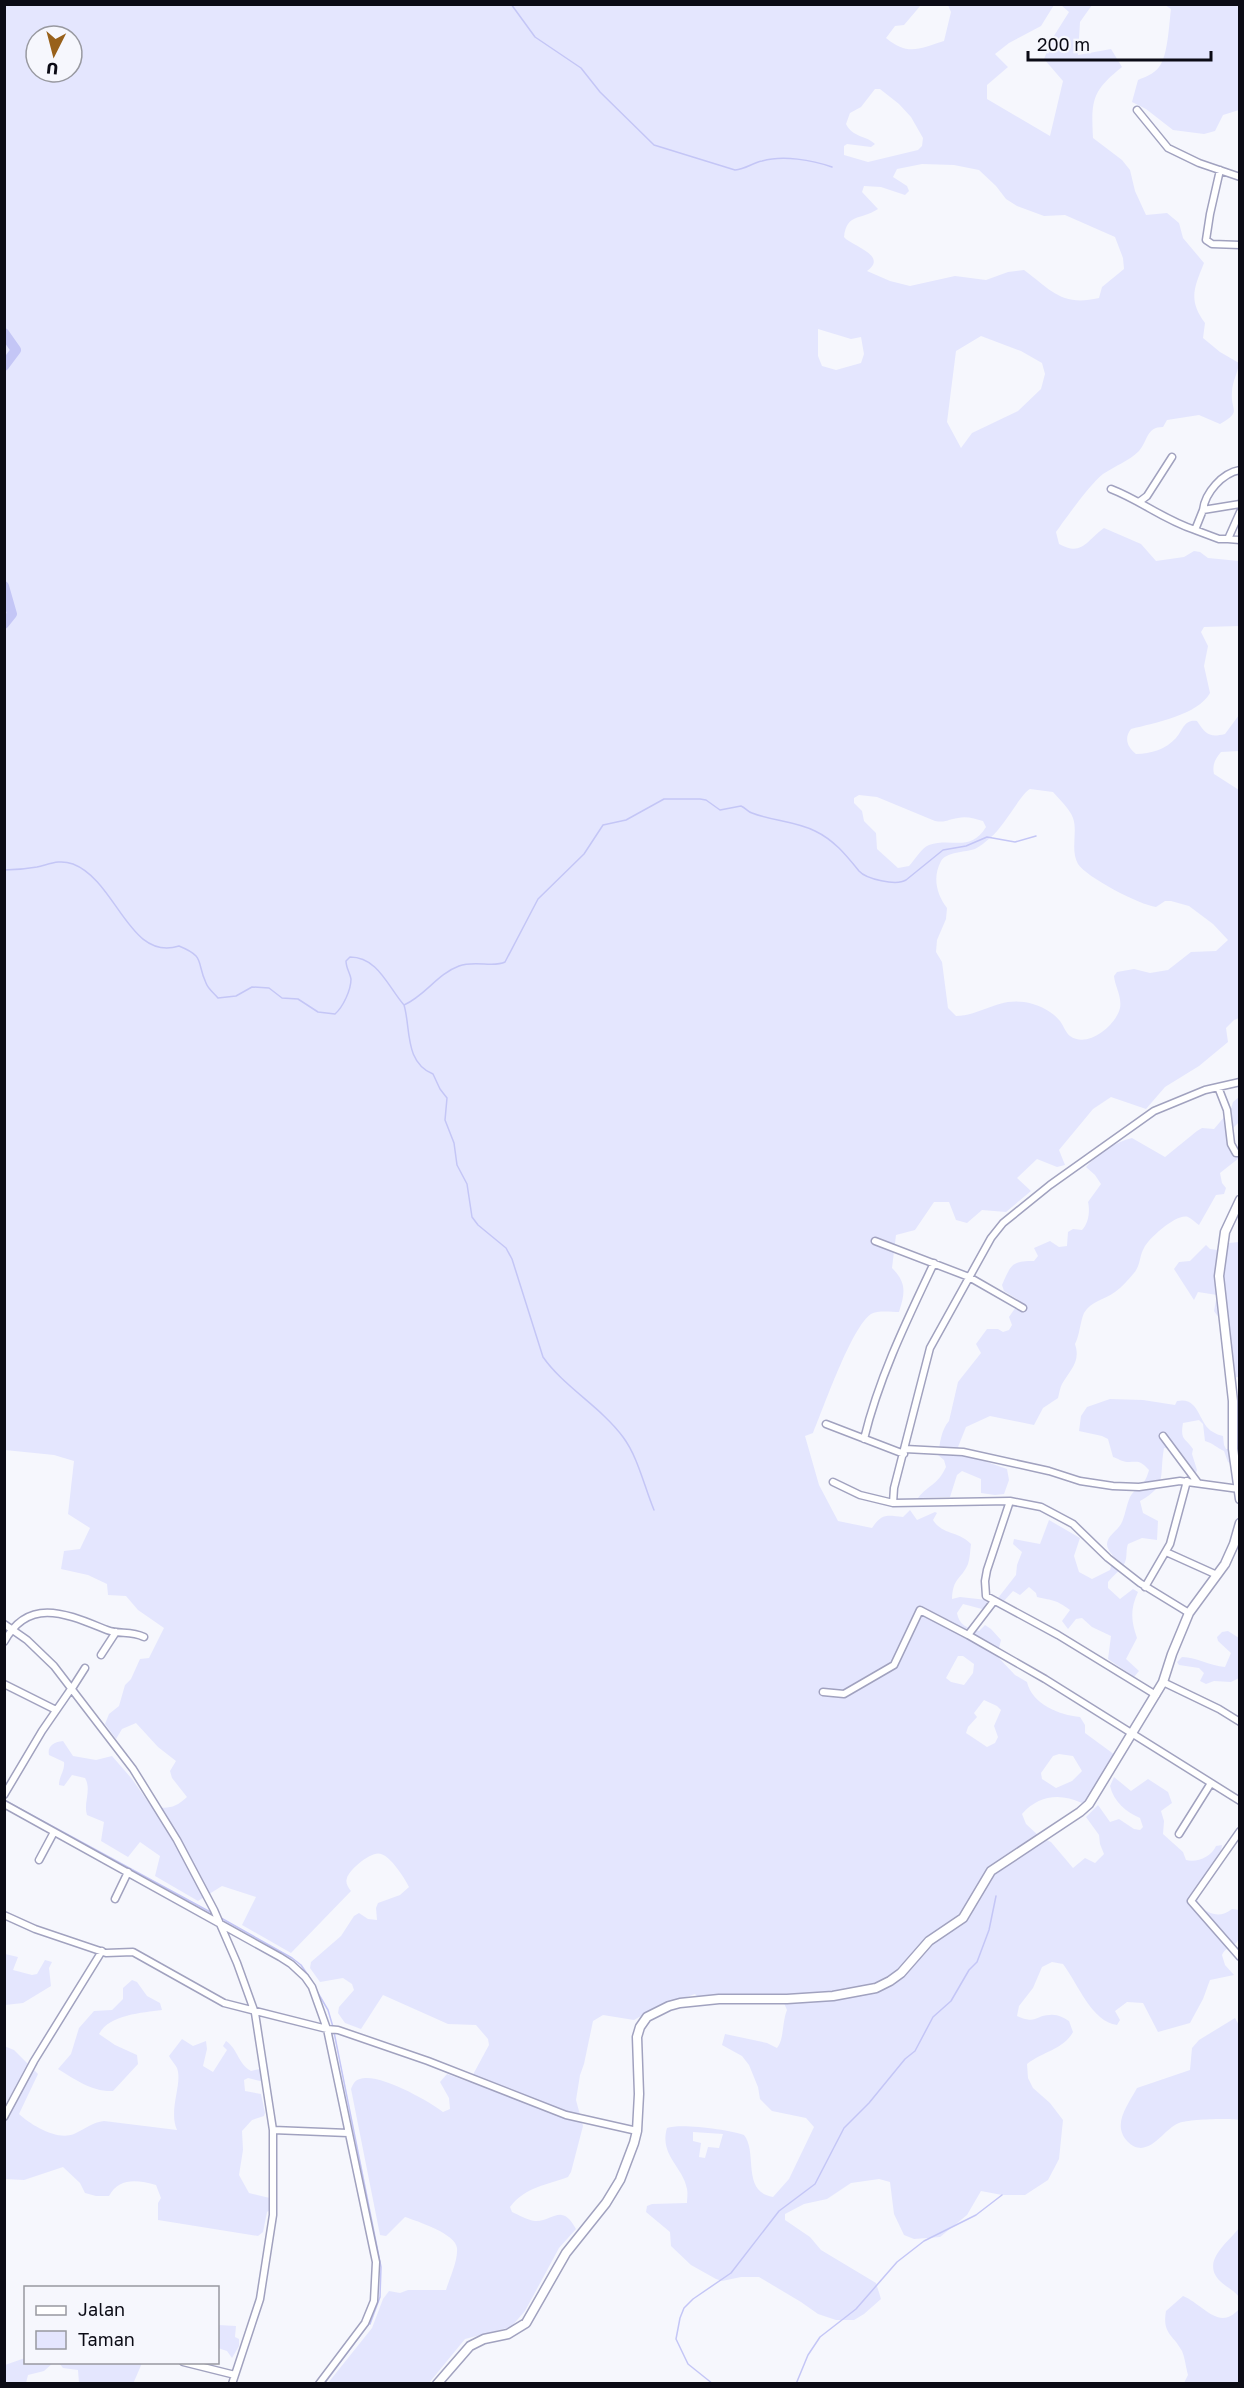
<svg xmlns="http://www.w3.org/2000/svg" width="1244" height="2388" font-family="'Golos Text',sans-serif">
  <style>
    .green { fill: #e4e6fe; fill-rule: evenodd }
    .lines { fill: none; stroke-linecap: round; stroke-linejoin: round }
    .stream { stroke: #c4c6f6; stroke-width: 1.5 }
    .river { stroke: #c4c6f6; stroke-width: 10 }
    .street-casing { stroke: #a1a2bf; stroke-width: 9 }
    .secondary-casing { stroke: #a1a2bf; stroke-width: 11 }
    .street { stroke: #fff; stroke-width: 6 }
    .secondary { stroke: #fff; stroke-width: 8 }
  </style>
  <rect width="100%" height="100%" fill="#f6f7fd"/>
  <path class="green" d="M5,5H921L904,25L895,26L886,38C908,56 919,49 944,41L951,12L948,5H1054L1041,26L1009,43L995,54L1008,67L987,85V99L1050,136L1063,81L1044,59L1052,39L1069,12L1061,5H1092L1080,22L1078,55L1111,49L1122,67C1092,91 1091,100 1093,138L1122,160L1130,170L1135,191L1146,215L1167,213L1179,223L1183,238L1204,263C1194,288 1188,300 1205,323L1203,338L1220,352L1239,363C1238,373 1232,382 1232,392C1230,411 1243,411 1220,424L1199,415L1167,420L1163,427C1146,427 1148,441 1139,451C1129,461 1115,466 1103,474C1090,484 1066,518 1056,532L1059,544C1082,557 1087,540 1104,528L1141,544L1156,561L1184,557L1194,551L1200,552L1208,558L1239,561V626L1204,627L1201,632L1208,646L1204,666L1210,693C1198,715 1154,723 1131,729C1124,738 1127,747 1136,754C1151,754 1166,749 1176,738C1183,730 1184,719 1197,721C1206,734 1209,738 1225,734L1239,715V751L1221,752C1215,759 1212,765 1214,774L1239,790V1018L1234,1020L1226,1028L1228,1042L1199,1066L1165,1087L1146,1109L1111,1097L1093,1109L1059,1150L1065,1165L1057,1167L1037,1159L1017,1178L1031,1191L1006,1212L982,1210L967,1223L956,1220L949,1202H934L915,1230L896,1235L892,1268C907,1283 905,1293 899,1312C891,1312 878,1310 871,1314C851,1328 824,1407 813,1433L805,1436L819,1485L838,1521L872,1528C882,1513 887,1515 903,1517L910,1510L917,1520L935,1512L937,1513L933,1520C942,1535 959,1531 971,1544C970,1551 970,1558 968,1564C961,1580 953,1577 952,1599L960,1597L987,1600L988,1606L982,1609L963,1604L957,1613C959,1625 967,1628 979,1631L985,1625L991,1629L1001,1640L997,1656L1015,1675L1027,1682C1032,1704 1059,1715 1080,1717L1085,1725V1733L1115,1755L1089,1799L1082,1803C1060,1793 1039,1795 1022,1814L1026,1824L1040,1837L1051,1842L1073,1868L1085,1858L1095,1863L1104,1854L1100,1844L1099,1835L1086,1817L1098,1805L1110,1822L1119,1819L1134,1829L1140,1830L1143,1827L1140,1818C1126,1812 1114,1802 1110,1786L1114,1777L1131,1791L1148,1779L1168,1792L1172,1803L1161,1811L1164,1821L1163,1834L1183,1852L1186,1860C1197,1863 1211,1857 1216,1846L1222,1845C1220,1866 1199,1884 1197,1905C1210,1914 1219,1919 1232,1909L1239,1910C1239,1919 1242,1934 1237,1942C1232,1948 1225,1947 1222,1955L1225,1965L1234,1975L1210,1980L1203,1999L1190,2023L1158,2032L1143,2003L1127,2002L1115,2011L1120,2020L1117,2025C1092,2022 1078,1984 1063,1964L1052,1962L1042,1967L1033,1988L1019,2006L1017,2016C1037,2025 1035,2015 1050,2015C1057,2014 1064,2018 1069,2021L1073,2032C1064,2049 1042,2052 1027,2064L1028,2078L1033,2088L1050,2103L1063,2120L1059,2159L1048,2180L1025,2195H1002L981,2191L967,2215L940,2237L914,2239L904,2235L894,2214L890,2182L879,2179L851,2183L827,2199L804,2204L785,2214V2220L810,2237L821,2250L876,2283L881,2299L864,2314L854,2320H836L818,2314L801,2302L759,2277H741L722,2281L716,2279L691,2265L671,2246L670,2232L646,2212L647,2206L652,2204L687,2203C687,2199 688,2193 687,2189C683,2167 659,2155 667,2128C681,2123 730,2130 744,2135C758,2152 741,2192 773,2197L789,2179L814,2127L806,2118L772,2111L760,2099L758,2087L749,2065L742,2056L722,2045L725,2034L767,2043L777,2048C784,2040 782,2022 787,2010L781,1996H697L695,1994L657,2007L634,2020L603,2015L593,2021L584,2064L580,2075L576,2100L583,2126L571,2172L568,2177C547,2185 525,2187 510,2207L512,2212C519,2215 527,2220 535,2221C553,2222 561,2202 576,2229L559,2248L525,2311L511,2327L465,2339L429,2383H328L372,2328L383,2299L389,2291L400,2293L408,2290H446C450,2277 458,2261 457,2248C456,2234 417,2221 405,2217L386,2236L380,2235L351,2089C353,2084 355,2080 360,2079C378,2072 429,2101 443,2112L450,2109L449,2098L440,2082L447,2074L469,2082L489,2045L488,2039L476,2025L448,2024L383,1995L361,2029L345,2023L338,2013L339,2007L354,1990L352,1984L343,1978L320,1982L310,1968L311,1962L341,1936L354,1916L359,1913L368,1919L377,1920L376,1908L378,1903L400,1895L409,1887C404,1877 391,1857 381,1854C372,1850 349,1870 347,1878C345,1883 348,1887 351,1891L291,1953L242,1925L256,1897L222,1886L198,1901L155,1876L160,1856L140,1842L128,1857L101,1841L104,1822L87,1815C83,1803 92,1790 85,1778L72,1775L64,1786L59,1785C59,1776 65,1771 64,1762L49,1755C47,1746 54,1742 63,1741L73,1756L96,1760L112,1756L132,1779L151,1806C167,1809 174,1809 187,1797L172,1778L170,1771L176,1761L158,1747L136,1723L122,1729L116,1739L105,1724L109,1714L119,1706L125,1685L131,1679L140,1659L149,1658L164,1628L138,1610L126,1596L108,1595L107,1584L88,1575L61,1569L64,1551L80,1549L90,1528L68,1514L74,1461L54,1455L5,1450ZM36,36H72V72H36ZM875,89H880L899,104L911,117L923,138L922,146L918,150L868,162L844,155V146L847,144L871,147L875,144C866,135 853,138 846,124L850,113L861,107ZM922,164L954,165L979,170L996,186L1006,199L1017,206L1044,216L1065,215L1115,237L1123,258L1124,269L1102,287L1099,298C1062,307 1051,290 1024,270L1008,272L986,280L955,276L910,286L890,281L867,271C889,255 851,246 844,237C847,213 859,221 878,209L862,192L864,186L881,187L905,195L909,191L907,186L893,177L897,169ZM818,329L851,339L861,337L864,354L861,363L836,370L822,366L818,356ZM981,336L1021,351L1042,363L1045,374L1041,389L1018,411L972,433L961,448L947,422L956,351ZM1030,789L1053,792C1059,799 1070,809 1073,818C1078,832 1070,850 1078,864C1086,877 1140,905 1156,907L1165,901H1171L1189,906L1213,924L1228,940L1216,951L1191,952L1168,970L1150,973L1134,969L1117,972L1114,976C1115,987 1122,996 1120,1008C1116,1025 1088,1049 1070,1036C1066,1033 1063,1025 1060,1021C1051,1010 1037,1004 1024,1002C997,998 982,1015 956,1016L948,1008L942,962L936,952L937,940L946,919L947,908C937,895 932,878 941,861C946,852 966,852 975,849C981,846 985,842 990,838C1004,827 1022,792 1030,789ZM859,795L877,797L935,821C947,823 948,819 958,818C967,816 975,819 983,821L986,827C970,853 952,837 929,845C921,848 915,860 909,866L898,868L877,849L876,833L864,821L862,811L854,803V798ZM958,1656H963L974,1664L973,1673L964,1685L951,1682L946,1678ZM984,1700L997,1706L1001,1710L994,1726L998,1737L995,1743L987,1747L966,1733L968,1727L977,1717L974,1713ZM1059,1754L1073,1756L1082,1771L1072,1781L1056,1788L1042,1779L1041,1773L1053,1756ZM693,2132L723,2134L719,2148L708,2147L705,2158L699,2157L701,2143L693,2141Z
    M1165,5H1239V110L1223,115L1215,131L1204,134L1173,130L1146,109L1132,102L1138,80C1145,77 1154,74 1159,67C1168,56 1169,24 1171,9Z
    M1239,1097V1122L1233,1128L1234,1147L1239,1149V1158L1220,1173L1222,1183L1226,1188L1224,1194L1216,1195L1199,1225C1196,1223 1192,1219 1188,1217C1177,1213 1149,1238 1144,1248C1139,1256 1141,1265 1134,1273C1128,1280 1122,1287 1115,1292C1104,1300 1091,1301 1084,1313C1080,1322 1080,1334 1075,1344C1081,1362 1070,1370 1062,1384C1060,1388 1059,1394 1058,1398L1043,1408L1034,1425L990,1416L966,1427L958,1447L967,1455L1007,1469L1009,1480L1004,1494L995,1495L981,1493V1479L962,1471L957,1475L950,1497L918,1498C929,1484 937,1486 946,1467L944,1460L938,1455C940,1443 941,1430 949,1421L958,1382L981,1353L976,1344L987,1329H998L1003,1332L1009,1330L1012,1325L1009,1317L1020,1301L1004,1291L1002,1285C1011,1265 1011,1261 1034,1261L1038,1256L1034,1248L1050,1241L1059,1247L1067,1246L1068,1232L1073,1229L1082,1230C1089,1223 1090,1210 1088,1202L1101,1184L1095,1175L1086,1167C1097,1154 1115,1142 1132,1138L1165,1157L1197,1131L1202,1128L1214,1129L1231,1109L1233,1102Z
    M1239,1242L1238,1295L1239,1385L1238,1377L1226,1379L1219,1318L1214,1311L1217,1295L1198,1292L1194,1300L1174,1269L1179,1262L1190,1261L1206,1245L1210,1249L1225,1251L1229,1243Z
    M1110,1399L1143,1400L1175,1405L1177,1401C1200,1396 1198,1424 1213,1432C1216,1434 1219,1435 1223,1436L1224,1445L1226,1449H1230V1405L1239,1407V1467L1228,1462L1224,1451C1217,1448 1213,1443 1205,1441L1203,1424L1199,1420L1183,1423C1180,1441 1185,1437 1193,1449L1192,1454L1197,1470L1196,1473L1176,1449L1164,1448C1159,1475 1168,1486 1140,1501L1143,1513L1158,1521L1157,1540L1142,1538L1128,1544C1126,1550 1127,1553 1126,1559C1124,1569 1114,1574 1108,1582V1588L1120,1599L1133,1589L1138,1592C1130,1609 1131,1621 1137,1638L1126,1659L1139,1671L1134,1677L1108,1659L1111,1636L1092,1627L1082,1618L1076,1619L1068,1629L1062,1621L1070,1610C1055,1599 1054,1601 1037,1597L1036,1593L1029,1587L1020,1595L1013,1591L1004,1601L998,1598L1016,1575L1017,1565L1022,1552L1013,1544L1014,1539L1040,1544L1049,1520L1080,1538L1074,1556L1079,1572L1092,1579L1110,1570L1114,1557C1111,1553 1107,1549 1107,1544C1107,1536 1117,1531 1121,1524C1125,1517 1126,1506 1130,1497C1137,1485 1144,1489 1149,1470C1139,1460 1140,1462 1127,1462C1123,1462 1117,1458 1113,1457L1108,1439L1102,1436L1079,1431L1081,1416L1087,1407Z
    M1228,1631L1239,1638V1678L1231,1682L1214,1681L1206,1684L1200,1681L1204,1673L1199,1668L1179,1665L1177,1662L1182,1657C1197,1657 1210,1666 1225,1667L1231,1653L1218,1641L1217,1637L1222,1632Z
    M5,1954L18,1957L13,1970L32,1975L37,1974L45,1960L52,1962L49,1968L51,1986L23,2003L5,2005Z
    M132,1980L137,1982L147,1996L160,2003L162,2010C142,2013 110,2014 99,2034L115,2045L137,2055L138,2064L113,2091C92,2092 76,2080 58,2069L71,2054L79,2028L94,2011L112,2010L123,1999V1988Z
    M1235,2018L1240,2027L1239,2120C1230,2118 1189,2119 1179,2123C1166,2128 1156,2147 1141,2148C1136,2148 1131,2145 1128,2142C1111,2125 1128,2105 1137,2088L1190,2070L1192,2048L1199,2040Z
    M182,2039L193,2046L206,2041L207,2049L203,2066L213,2072L227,2050L223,2046L226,2041C238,2049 238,2064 251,2071L268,2067L269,2079L264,2082L248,2078L244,2080L245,2091L261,2094L265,2113L264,2116L252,2120L242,2131L243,2150L239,2175L249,2193L274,2199L277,2204L267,2212L263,2232L258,2236L158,2220V2203L161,2198L156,2185C138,2180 119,2177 109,2196H96L85,2193L80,2183L63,2167L24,2180L5,2179L4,2046L14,2050L38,2074L19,2114C31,2125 57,2141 74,2134C85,2129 93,2122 104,2121L177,2130C168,2109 183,2084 177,2068C175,2064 171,2060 169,2056Z
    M1239,2228V2297C1234,2290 1226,2287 1220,2281C1200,2261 1229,2242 1239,2228Z
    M1183,2296C1203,2304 1219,2332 1239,2309V2383H1184L1188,2375C1186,2368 1185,2358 1182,2351C1173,2334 1162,2334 1166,2311Z
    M218,2325L236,2326L235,2337L239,2339V2346L232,2358L227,2351L218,2348Z
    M25,2358L26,2362L53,2363L44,2371L28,2375L26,2383H5V2365Z
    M59,2363H155H142L133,2384L79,2383L78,2370L63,2368Z"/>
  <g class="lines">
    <path class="stream" d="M511,4L535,37L581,68L600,92L654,145L735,170C746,169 752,163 762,161C783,155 812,160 832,167
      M4,870C15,870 26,869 37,867C50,864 59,859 73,864C117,881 129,962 179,946C206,957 196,962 206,983C208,989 214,993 218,998L236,996L252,987L269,988L282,998L298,999L318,1012L335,1014C343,1007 351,990 351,979C350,973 346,968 346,961L350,957C378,957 388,987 404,1005C425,996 437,974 459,966C475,960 494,968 505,962L538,899L584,854L603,825L626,820L664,799H700L706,800L720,810L741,806C746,808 748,812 752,813C772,821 795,821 815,831C834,840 846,855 859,871C866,879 896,886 906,880L943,850L966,846L987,837L1015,842L1036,836
      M404,1005C411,1028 404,1062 433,1074L440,1089L447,1098L445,1120L454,1143L457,1165L467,1184L472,1217L478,1225L506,1248L512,1259L543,1357C564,1387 601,1407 623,1437C638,1457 644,1486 654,1510
      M4,1800L212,1913
      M221,1918L292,1958L301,1965L312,1981
      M315,1988L328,2010L333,2027
      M324,2384L371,2321L370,2324L380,2297L381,2267L334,2032
      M713,2384L688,2364L676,2339L680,2318L684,2308L693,2299L731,2273L779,2211L815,2184L844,2128L869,2103L905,2059L915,2051L933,2017L951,2001L969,1970L977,1962L989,1930L996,1896
      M796,2384L808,2355L820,2337L856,2309L897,2262L924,2241L976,2215L1002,2195"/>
    <path class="river" d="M4,333L16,350L4,366
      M4,586L12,614L4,624"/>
    <g class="street-casing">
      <path id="street" d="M1137,110L1168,148L1199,163L1240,177
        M1220,170L1210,214L1206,240L1212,244L1240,245
        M1240,470C1222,473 1205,493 1203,510L1240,504
        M1111,489C1142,501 1162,519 1195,530
        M1139,502L1147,496L1172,457
        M1203,510L1195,530L1219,539H1228L1240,512
        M1228,539L1240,540
        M1218,1087L1227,1110L1231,1144L1236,1153H1240
        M875,1241L969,1277L1023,1308
        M826,1424L904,1454
        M1163,1436L1198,1483
        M864,1439C879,1377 907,1320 934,1263
        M905,1449L963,1452L1049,1471L1080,1481L1113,1486L1139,1487L1180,1481L1239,1489
        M833,1482L860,1495L893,1503L1010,1501L1041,1507L1073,1524L1108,1558L1140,1583L1189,1613
        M1010,1501L987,1570L985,1581L986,1596L1058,1635L1156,1695
        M893,1503L894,1488L930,1348L991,1238L1003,1223L1050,1185L1154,1111L1205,1090L1240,1082
        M1166,1552L1217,1575
        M1145,1587L1170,1544L1187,1481
        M994,1601L968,1635L1045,1679L1240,1801
        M4,1624L27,1640L54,1666L133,1769L177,1840L214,1910L237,1963L255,2013L273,2130V2215L260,2299L232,2384
        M4,1642C29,1595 69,1615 107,1630C120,1635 130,1630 144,1637
        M101,1655L116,1632
        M1163,1682L1219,1709L1240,1722
        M4,1684L56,1710
        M71,1690L85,1668
        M823,1692L844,1694L894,1665L920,1610L968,1635
        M4,1795L42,1731L71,1689
        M4,1804L280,1957L291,1964L305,1977L312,1987L327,2029L376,2262L374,2301L365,2323L319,2384
        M1240,1831L1191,1901L1240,1957
        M1179,1834L1211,1783
        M39,1860L54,1832
        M115,1899L128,1872
        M4,1915L35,1929L106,1953L133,1952L224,2003L327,2029L338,2030L428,2061L566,2115L637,2131
        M4,2117L34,2061L102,1951
        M273,2130L348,2133
        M183,2362L235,2375"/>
    </g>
    <g class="secondary-casing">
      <path id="secondary" d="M1240,1200L1225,1232L1219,1276L1233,1401V1449L1240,1499
        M437,2384L470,2346L484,2339L508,2334L526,2323L566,2253L606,2203L620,2180L634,2143L637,2131L639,2094L637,2037L640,2027L647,2017L669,2006L680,2003L719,1999H787L833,1996L876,1988L890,1981L901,1973L929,1941L963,1918L991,1871L1080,1812L1089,1804L1163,1682L1172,1654L1189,1613L1225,1564L1234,1544L1240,1523"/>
    </g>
    <use href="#street" class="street"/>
    <use href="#secondary" class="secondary"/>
  </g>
  <rect width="1244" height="2388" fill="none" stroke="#0b0b15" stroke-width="12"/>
  <rect x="24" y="2286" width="195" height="78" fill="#f6f7fd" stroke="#9899a0" stroke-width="1.5"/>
  <rect x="36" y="2306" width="30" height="9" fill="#ffffff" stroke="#9899a0" stroke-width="1.5"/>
  <text x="78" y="2316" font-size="18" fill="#0b0b15">Jalan</text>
  <rect x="36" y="2331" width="30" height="18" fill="#e4e6fe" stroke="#9899a0" stroke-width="1.5"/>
  <text x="78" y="2346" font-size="18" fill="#0b0b15">Taman</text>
  <g transform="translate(54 54) rotate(186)"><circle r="28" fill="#f6f7fd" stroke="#9899a0" stroke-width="1.5"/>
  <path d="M0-4.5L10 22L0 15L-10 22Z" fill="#98611b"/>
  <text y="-9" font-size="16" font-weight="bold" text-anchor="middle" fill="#0b0b15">U</text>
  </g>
  <path d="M1028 51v9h183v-9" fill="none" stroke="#0b0b15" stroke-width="3"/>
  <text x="1037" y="51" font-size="18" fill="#0b0b15" stroke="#f6f7fd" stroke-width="4.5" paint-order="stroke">200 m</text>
</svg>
